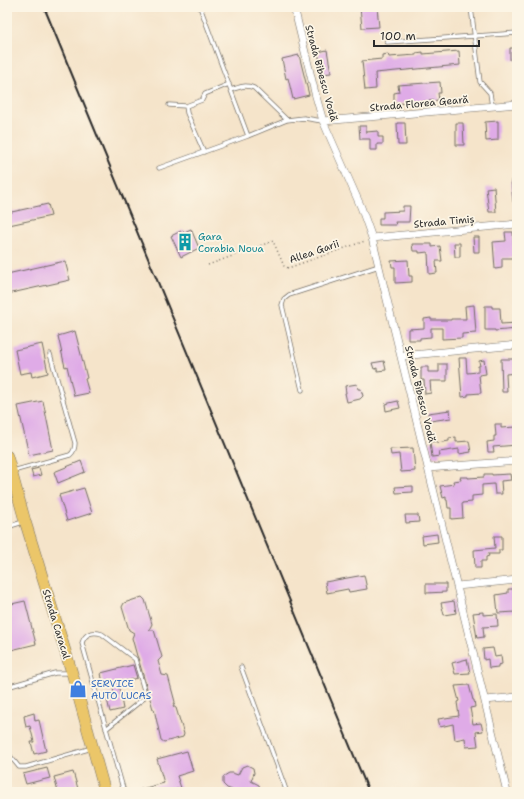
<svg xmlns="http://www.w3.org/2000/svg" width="524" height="799" font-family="'Shantell Sans',sans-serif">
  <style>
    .building { fill: #dfabe7 }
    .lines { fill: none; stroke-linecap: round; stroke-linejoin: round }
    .lane-casing { stroke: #726c63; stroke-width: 5 }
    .street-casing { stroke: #726c63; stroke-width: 8 }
    .primary-casing { stroke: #726c63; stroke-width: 12 }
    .path { stroke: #726c63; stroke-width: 1.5; stroke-dasharray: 1 3; stroke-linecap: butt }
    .lane { stroke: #fff; stroke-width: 3.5 }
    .street { stroke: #fff; stroke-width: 7 }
    .primary { stroke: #ebc669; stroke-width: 11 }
    .rail { stroke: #2b2b2b; stroke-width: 2 }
    .labels { text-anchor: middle; stroke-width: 3.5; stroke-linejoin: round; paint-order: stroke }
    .street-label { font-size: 10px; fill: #2b2b2b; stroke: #fcf5e5 }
    .culture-label { font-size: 10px; fill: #0d838f; stroke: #fcf5e5; text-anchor: start }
    .shop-label { font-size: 10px; fill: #366cbe; stroke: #fcf5e5; text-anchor: start }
  </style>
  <rect width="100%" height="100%" fill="#fcf5e5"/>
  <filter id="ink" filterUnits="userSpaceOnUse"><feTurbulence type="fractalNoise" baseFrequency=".025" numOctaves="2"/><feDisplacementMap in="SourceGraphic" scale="8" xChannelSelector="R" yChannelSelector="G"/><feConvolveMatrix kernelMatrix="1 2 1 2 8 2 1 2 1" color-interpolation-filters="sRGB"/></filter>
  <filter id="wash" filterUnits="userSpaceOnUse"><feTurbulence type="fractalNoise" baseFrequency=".012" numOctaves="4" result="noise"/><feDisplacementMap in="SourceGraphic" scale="16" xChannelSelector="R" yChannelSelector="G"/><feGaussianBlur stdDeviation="0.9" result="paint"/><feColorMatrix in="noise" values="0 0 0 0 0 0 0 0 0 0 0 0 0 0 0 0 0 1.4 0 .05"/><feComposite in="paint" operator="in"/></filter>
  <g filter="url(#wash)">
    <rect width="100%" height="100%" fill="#f5e4ca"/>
    <g id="blocks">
      <path class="building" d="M360,7H377L379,27L362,28Z
        M510,48H517V60H510Z
        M327,50L331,73L322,74L318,52Z
        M459,51L460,65L375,73L376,89L365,90L362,61L382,59V55L388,54L389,57L416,55V53L423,52V54Z
        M299,55L309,95L293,99L288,78L286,79L282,59Z
        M440,82L441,93H438L439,100L394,104V93L399,92L398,85Z
        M498,121V140L486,141L485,122Z
        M397,123H405L406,145H398Z
        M456,123H463L464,145H456Z
        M359,126H366V132L378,131V137H383V144H377V150H370V139H360Z
        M511,180H517V202H513Z
        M494,187L496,212H489L486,188Z
        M48,204L51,216L9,225L7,213Z
        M403,206H410L409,222H395L396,225H379V218H383V212L403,211Z
        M191,229L199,248L181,257L171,236L183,230L184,232Z
        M505,232H513L514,258H502V268L495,269L493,242L506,241Z
        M473,237H479V252H474Z
        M454,243H460V257H455Z
        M412,244H432V247L440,246L442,261H436L437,273L429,274L428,252L419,253V251H413Z
        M408,260L409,276H412V282L395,283V267H392L391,261Z
        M65,261L70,280L7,294V274Z
        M474,305L476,333L462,334V338L442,339V328H431V337L420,338V340H408V329L424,328V319L431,318V320H451V319H466L465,306Z
        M485,306H492V308H500L501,324L517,323V329L495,331V330H485Z
        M75,331L87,378L85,379L89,393L74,396L67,366L65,367L58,336Z
        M42,344L48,373L32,377L31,372L20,374L15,350Z
        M459,358H466L467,373L478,372V366H480L479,361L484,360L486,374L479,375L481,393L468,394V396L462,397Z
        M501,359H517V373L506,374L507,392H502Z
        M384,361L386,370L377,371V368L374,369L372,363Z
        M439,364H447V381H430L431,393L425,394L424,380H421V367H428V372H439Z
        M357,384L358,389H361L363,396L360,399L347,402L345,393H346L345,386Z
        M43,401L53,450L29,455L18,406Z
        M398,401L400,408L386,411L385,404Z
        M450,410L451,418L430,421L428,413Z
        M495,424H501V428L516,427L517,445L493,447L494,452H488L487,442L494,441V436H496Z
        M456,437V442L469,441L471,452L459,454V449L439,452L440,456L432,457L430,442L437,441V443L449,441V438Z
        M413,448L415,471L401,472L399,454L391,455L390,449Z
        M81,461L85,472L58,483L54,472Z
        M39,468L41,475L33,477L31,470Z
        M484,474H492V475L510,474L511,480L501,481L502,494H495L494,484L482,485V495L472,496V502L462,503L463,518L451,519V508H448L447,500H446V497L443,498L440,486L454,484L453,481L461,480L460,477H468V478L484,477Z
        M413,486V492L396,493L395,487Z
        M84,488L92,513L67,521L59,495Z
        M405,515H418L419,522L406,523Z
        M437,534L438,542L423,544L422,536Z
        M494,536H502V550H499V554H488L489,556L486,557V561H481V568H475L474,550L495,548Z
        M364,575L367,589L349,592L348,589L327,593L325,582Z
        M426,584H446V592L426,593Z
        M508,589H517V605H515L516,612L498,613L496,595L508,593Z
        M142,597L145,600L152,624L149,630H154L162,657L158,661L162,675L168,676L175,702L173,706L176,708L184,734L183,737L164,742L161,740L154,709H153L138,658L137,656L132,638L134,633L129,630L122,607L124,603Z
        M25,601L36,644L7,651V605Z
        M454,601L456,613L444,615L441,603Z
        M483,612V615L497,614L498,626L483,627L484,637L477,638L473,613Z
        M493,648L495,657L501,656L502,664L498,665V667L489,668L488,659L484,660L483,649Z
        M467,659L470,673L455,674L452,663Z
        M133,665L137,678L118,683L123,709L110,712L106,695L114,693L112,682L103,684L101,673Z
        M469,685L473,700H474L475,707L470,708L473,724L481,723L483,731L476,732L478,746L466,747L465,738L455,740L453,724L440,727L438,719L459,716L457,702L459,701L455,686Z
        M34,713L35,721L39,720L46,751L34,754L31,742H34L30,726L26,727L24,716Z
        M187,751L193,771L177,776L181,788L167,792H138V790L164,783L157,759Z
        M247,765L253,768L254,773L251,781L259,785L261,792H231L232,790L227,788L223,784V778L224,776L229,773H232L238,775L242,767Z
        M47,768L50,778L26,784L23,774Z
        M73,772L79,792H58L54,777Z"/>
    </g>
  </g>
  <g filter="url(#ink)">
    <use href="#blocks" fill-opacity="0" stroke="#726c63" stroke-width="1"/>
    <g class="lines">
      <g class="lane-casing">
        <path id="lane" d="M200,7L248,136
          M471,7L480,82L490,93L492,107
          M387,42L517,33
          M231,90C240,87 245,84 254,88L287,120
          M169,105L186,106L202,100L205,94L229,84
          M186,106L187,113L204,152
          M159,168L248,136L287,120L304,118L322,121
          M302,390L282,305L284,299L289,295L379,266
          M13,471L70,455C74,452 75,449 75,443L50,354
          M7,527L23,522
          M241,667L285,787L286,792
          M7,687L55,673H70
          M106,729L143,699L144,690L135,659L102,634C93,631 85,633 82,643L124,792
          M7,746L10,756L19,767H26L92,748"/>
      </g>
      <g class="street-casing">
        <path id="street" d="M294,7L315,93L323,121L361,207L372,238L507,792
          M323,121L517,104
          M372,238L517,224
          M401,356L517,345
          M428,468L517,461
          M457,586L517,580
          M485,700L517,697"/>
      </g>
      <g class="primary-casing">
        <path id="primary" d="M7,456L25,521L72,673L105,792"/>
      </g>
      <path class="path" d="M208,265L273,241L284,266L288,268L365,241"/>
      <use href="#lane" class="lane"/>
      <use href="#street" class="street"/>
      <use href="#primary" class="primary"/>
      <path class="rail" d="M44,7L369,792"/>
    </g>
  </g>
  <defs>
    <g id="building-bare" transform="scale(1.38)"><path d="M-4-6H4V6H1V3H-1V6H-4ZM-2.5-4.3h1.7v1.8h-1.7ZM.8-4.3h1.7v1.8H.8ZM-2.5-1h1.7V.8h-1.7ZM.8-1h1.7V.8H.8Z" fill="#0f9aa8" stroke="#fcf5e5" stroke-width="2.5" paint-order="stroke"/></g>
    <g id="shop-bare" transform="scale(1.38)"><path d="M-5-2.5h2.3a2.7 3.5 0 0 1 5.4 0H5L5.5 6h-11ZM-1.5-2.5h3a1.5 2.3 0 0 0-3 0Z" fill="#3f7fe0" stroke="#fcf5e5" stroke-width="2.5" paint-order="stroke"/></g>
  </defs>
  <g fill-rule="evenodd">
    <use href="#building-bare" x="185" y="242"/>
    <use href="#shop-bare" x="78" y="689"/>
  </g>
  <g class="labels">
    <g class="street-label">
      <text transform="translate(322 73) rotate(75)" y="4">Strada Bibescu Vodă</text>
      <text transform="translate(419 103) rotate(-5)" y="4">Strada Florea Geară</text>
      <text transform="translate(444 221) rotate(-5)" y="4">Strada Timiș</text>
      <text transform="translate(314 251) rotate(-19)" y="4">Allea Garii</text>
      <text transform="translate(421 394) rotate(76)" y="4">Strada Bibescu Vodă</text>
      <text transform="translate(57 624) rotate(73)" y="4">Strada Caracal</text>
    </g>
    <g class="culture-label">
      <text x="198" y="240">Gara<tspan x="198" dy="12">Corabia Noua</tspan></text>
    </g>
    <g class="shop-label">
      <text x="91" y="687">SERVICE<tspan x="91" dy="12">AUTO LUCAS</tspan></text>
    </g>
  </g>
  <rect width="524" height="799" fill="none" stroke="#fcf5e5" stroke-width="24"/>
  <path d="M374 40v6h105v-6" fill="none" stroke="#2b2b2b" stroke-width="2"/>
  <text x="380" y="40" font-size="12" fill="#2b2b2b" stroke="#fcf5e5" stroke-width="3" paint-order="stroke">100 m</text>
</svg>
